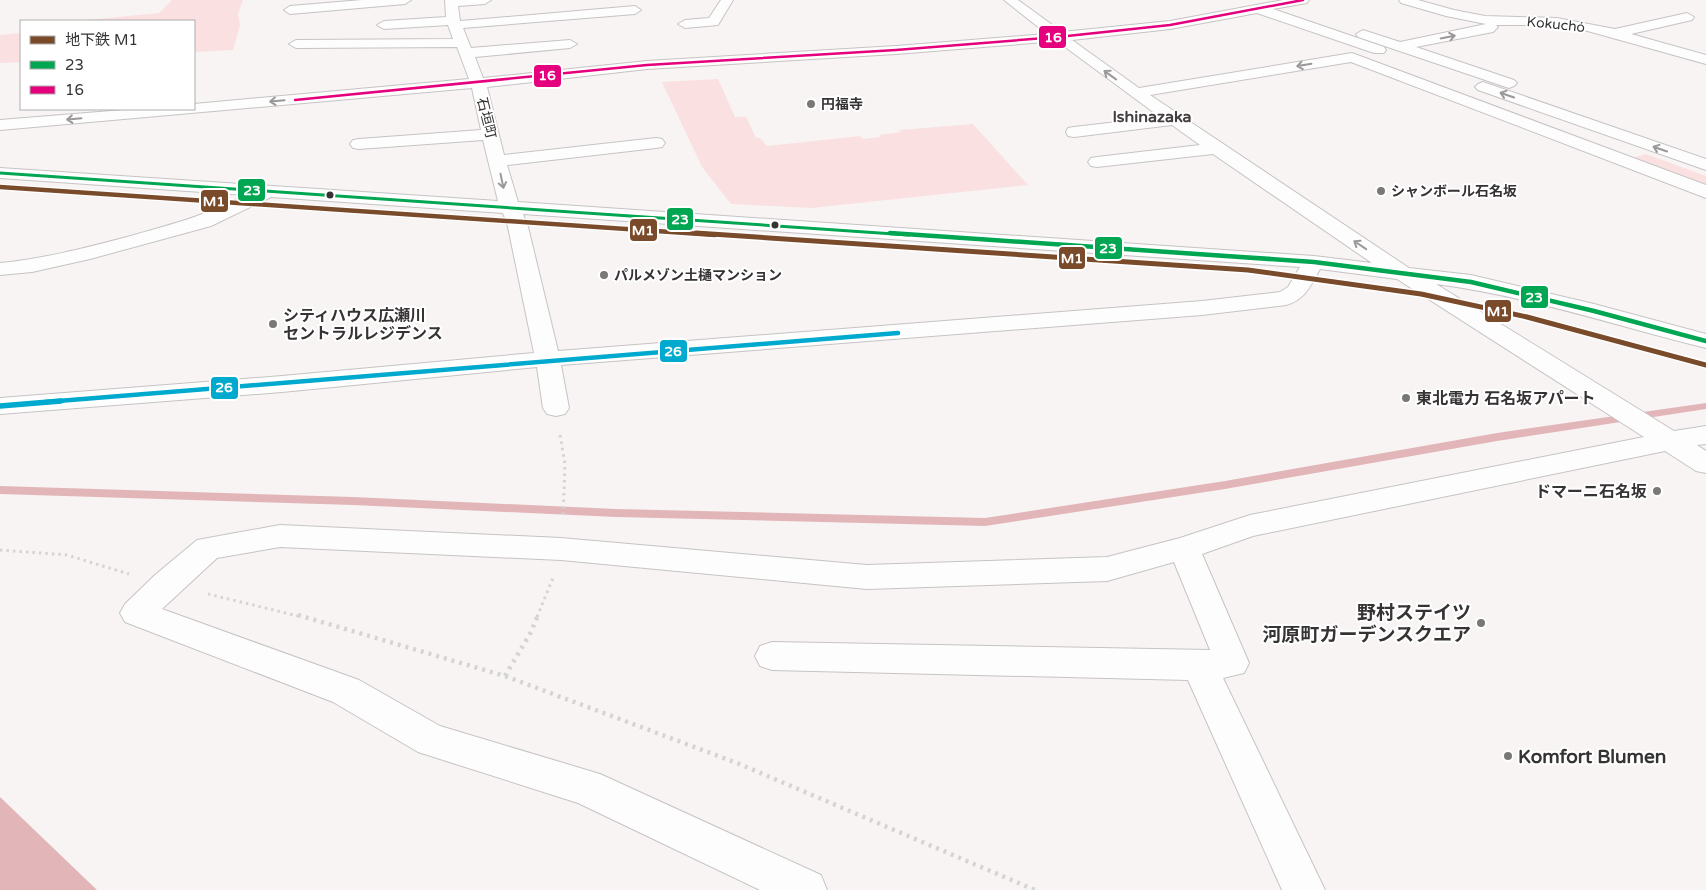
<svg xmlns="http://www.w3.org/2000/svg" width="1706" height="890" font-family="'Varela Round','Noto Sans JP',sans-serif">
  <style>
    .green { fill: #fae0e1 }
    .water { fill: #e2b6b9 }
    .lines { fill: none; stroke-linecap: round; stroke-linejoin: round }
    .stream { fill: #e2b6b9; fill-rule: evenodd }
    .minor-casing { stroke: #c6c3c4; stroke-width: 2 }
    .path-far1 { stroke: #d5d4d4; stroke-width: 3; stroke-dasharray: 2.5 4; stroke-linecap: butt }
    .path { stroke: #d5d4d4; stroke-width: 4.5; stroke-dasharray: 3 5; stroke-linecap: butt }
    .minor { fill: #fefdfd; fill-rule: evenodd }
    .bus-1-far1-casing { stroke: #fff; stroke-width: 5.5 }
    .bus-1-casing { stroke: #fff; stroke-width: 8 }
    .bus-2-casing { stroke: #fff; stroke-width: 4.5 }
    .bus-3-far1-casing { stroke: #fff; stroke-width: 8 }
    .bus-3-casing { stroke: #fff; stroke-width: 9 }
    .bus-1-far1 { stroke: #00a651; stroke-width: 3 }
    .bus-1 { stroke: #00a651; stroke-width: 4.5 }
    .bus-2 { stroke: #e5007d; stroke-width: 2.5 }
    .bus-3-far1 { stroke: #00a9ce; stroke-width: 4.5 }
    .bus-3 { stroke: #00a9ce; stroke-width: 5.5 }
    .metro-1-far1-casing { stroke: #fff; stroke-width: 7 }
    .metro-1-casing { stroke: #fff; stroke-width: 8 }
    .metro-1-far1 { stroke: #7a4b2a; stroke-width: 4.5 }
    .metro-1 { stroke: #7a4b2a; stroke-width: 5 }
    .oneway { stroke: #9a9898 }
    .poi-dot { fill: #7a7777; stroke: #fff; stroke-width: 2 }
    .bus-dot { fill: #363333; stroke: #fff; stroke-width: 2 }
    .labels { text-anchor: middle; stroke-width: 4; stroke-linejoin: round; paint-order: stroke }
    .far-street-label { font-size: 14px; fill: #363333; stroke: #fff }
    .far-poi-label { font-size: 14px; font-weight: bold; fill: #363333; stroke: #fff; text-anchor: start }
    .far-quarter-label { font-size: 16px; font-weight: bold; fill: #443e3e; stroke: #fff }
    .poi-label { font-size: 16px; font-weight: bold; fill: #363333; stroke: #fff; text-anchor: start }
    .near-poi-label { font-size: 19px; font-weight: bold; fill: #363333; stroke: #fff; text-anchor: end }
    .line-badge { stroke: #fff; stroke-width: 2 }
    .badge-label { font-size: 14px; text-anchor: middle; font-weight: bold; fill: #fff }
  </style>
  <rect width="100%" height="100%" fill="#f8f4f4"/>
  <path class="green" d="M172,0H243L238,14L240,25L233,50L194,52V21H78L159,13Z
    M21,33V62L0,63V35Z
    M718,79L735,117H746L756,138H760L767,146L860,136L863,139L881,137L879,135L901,132L900,130L973,124L1028,185L812,208L731,204L702,167L662,82Z
    M1646,154L1706,176V186L1633,158Z"/>
  <path class="water" d="M0,797L97,890H0Z"/>
  <g class="lines">
    <path class="stream" d="M1706,403V409L1497,441L1225,489L985,526L616,517L353,505L0,494V486L353,497L616,509L985,518L1225,481L1497,433Z"/>
    <g class="minor-casing">
      <path id="minor" d="M362,0H411L405,4L290,14L284,10L290,6Z
        M445,0H491L485,4L458,6L460,21L635,6L641,10L635,14L463,28L471,48L570,40L577,44L570,48L475,57L483,78L647,61L896,46L1047,34L1004,0H1018L1062,32L1170,21L1283,0H1309L1307,3L1273,9L1384,47L1386,50L1384,53H1374L1257,13L1170,29L1072,40L1139,88L1352,53L1706,185V198L1351,62L1150,95L1409,268L1471,275L1594,304L1706,334V348C1616,326 1528,296 1436,284L1674,431L1706,426V444L1697,445L1706,451V473L1696,471L1665,451L1253,536L1202,554L1249,663L1244,673L1223,678L1325,890H1282L1188,680L772,670L760,666L755,656L760,646L772,642L1210,650L1174,562L1107,581L867,589L561,560L280,547L217,558L162,609L359,680L440,726L600,774L821,875L827,890H760L578,803L418,752L333,702L125,622L120,613L125,604L155,575L197,540L280,525L561,538L867,565L1107,557L1180,538L1250,515L1644,437L1397,279L1320,269C1311,285 1305,300 1286,305L1202,315L561,365L569,408L565,414L556,416L547,414L543,408L537,367L282,392L0,414V398L282,376L534,353L508,227L503,213L271,197L211,226L90,259L32,272L0,275V263C43,259 85,248 127,237C169,225 206,216 245,195L0,178V168L498,201L483,140L359,149L353,148L350,144L353,140L359,139L481,130L472,88L0,130V120L136,109H194V104L469,79L457,47L296,48L289,44L296,40L453,39L448,25L384,29L377,25L384,21L446,17ZM1057,41L1160,117L1074,127L1068,128L1066,132L1068,136L1074,137L1172,125L1200,145L1097,157L1091,158L1088,162L1091,166L1097,167L1213,154L1372,263L1314,256L518,202L507,165L656,148L662,147L665,143L662,139L656,138L504,155L487,87L647,69L896,54ZM523,214L1300,267L1288,287L1280,292L1202,301L558,351L528,227Z
        M721,0H733L718,25L685,28L678,24L685,20L709,18Z
        M1399,0H1418L1454,10L1485,16L1557,18L1615,29L1687,13L1694,17L1692,20L1631,34L1706,55V64L1584,30L1549,25H1496L1498,27L1493,32L1416,47L1514,80L1517,83L1514,86L1509,88L1358,37L1356,34L1363,30L1400,42L1486,24L1446,16L1401,3Z
        M1483,82L1706,159V170L1478,90L1475,87L1478,84Z"/>
    </g>
    <path class="path-far1" d="M560,435L565,464L563,518
      M0,550L67,555L129,574
      M208,594L302,617
      M537,617L553,578"/>
    <path class="path" d="M298,615L505,676L737,763L1035,890
      M505,676L531,632L538,615"/>
    <use href="#minor" class="minor"/>
    <g class="bus-1-far1-casing">
      <path id="bus-1-far1" d="M0,173L909,235"/>
    </g>
    <g class="bus-1-casing">
      <path id="bus-1" d="M890,233L1314,262L1471,282L1594,311L1706,341"/>
    </g>
    <g class="bus-2-casing">
      <path id="bus-2" d="M295,100L647,65L896,50L1058,37L1170,25L1303,0"/>
    </g>
    <g class="bus-3-far1-casing">
      <path id="bus-3-far1" d="M46,402L898,333"/>
    </g>
    <g class="bus-3-casing">
      <path id="bus-3" d="M0,406L61,401"/>
    </g>
    <use href="#bus-1-far1" class="bus-1-far1"/>
    <use href="#bus-1" class="bus-1"/>
    <use href="#bus-2" class="bus-2"/>
    <use href="#bus-3-far1" class="bus-3-far1"/>
    <use href="#bus-3" class="bus-3"/>
    <g class="metro-1-far1-casing">
      <path id="metro-1-far1" d="M0,187L715,235"/>
    </g>
    <g class="metro-1-casing">
      <path id="metro-1" d="M696,233L1248,270L1421,294L1527,317L1706,365"/>
    </g>
    <use href="#metro-1-far1" class="metro-1-far1"/>
    <use href="#metro-1" class="metro-1"/>
  </g>
  <defs><path id="oneway-shaft" d="M-6 0H5M1.5-3L5.5 0L1.5 3" fill="none" stroke-width="1.6" stroke-linecap="round" stroke-linejoin="round" transform="scale(1.25)"/></defs>
  <g class="oneway">
    <use href="#oneway-shaft" transform="translate(1448 37) rotate(-11)"/>
    <use href="#oneway-shaft" transform="translate(1304 65) rotate(170)"/>
    <use href="#oneway-shaft" transform="translate(1110 75) rotate(-144)"/>
    <use href="#oneway-shaft" transform="translate(1507 95) rotate(-161)"/>
    <use href="#oneway-shaft" transform="translate(277 101) rotate(175)"/>
    <use href="#oneway-shaft" transform="translate(74 119) rotate(175)"/>
    <use href="#oneway-shaft" transform="translate(1660 149) rotate(-161)"/>
    <use href="#oneway-shaft" transform="translate(502 181) rotate(78)"/>
    <use href="#oneway-shaft" transform="translate(1360 245) rotate(-146)"/>
  </g>
  <g class="poi-dot">
    <circle cx="811" cy="104" r="5"/>
    <circle cx="1381" cy="191" r="5"/>
    <circle cx="604" cy="275" r="5"/>
    <circle cx="273" cy="324" r="5"/>
    <circle cx="1406" cy="398" r="5"/>
    <circle cx="1657" cy="491" r="5"/>
    <circle cx="1481" cy="623" r="5"/>
    <circle cx="1508" cy="756" r="5"/>
  </g>
  <g class="bus-dot">
    <circle cx="330" cy="195" r="4.5"/>
    <circle cx="775" cy="225" r="4.5"/>
  </g>
  <g class="labels">
    <g class="far-street-label">
      <text transform="translate(1556 24) rotate(6)" y="5">Kokuchó</text>
      <text transform="translate(487 118) rotate(76)" y="5">石垣町</text>
    </g>
    <g class="far-poi-label">
      <text x="821" y="109">円福寺</text>
      <text x="1391" y="196">シャンボール石名坂</text>
      <text x="614" y="280">パルメゾン土樋マンション</text>
    </g>
    <g class="far-quarter-label">
      <text x="1152" y="122">Ishinazaka</text>
    </g>
    <g class="poi-label">
      <text x="283" y="321">シティハウス広瀬川<tspan x="283" dy="18">セントラルレジデンス</tspan></text>
      <text x="1416" y="404">東北電力 石名坂アパート</text>
      <text x="1647" y="497" text-anchor="end">ドマーニ石名坂</text>
    </g>
    <g class="near-poi-label">
      <text x="1471" y="619">野村ステイツ<tspan x="1471" dy="22">河原町ガーデンスクエア</tspan></text>
      <text x="1518" y="763" text-anchor="start">Komfort Blumen</text>
    </g>
  </g>
  <g class="line-badge">
    <rect x="1038" y="25" width="29" height="24" rx="5" fill="#e5007d"/>
    <rect x="533" y="64" width="29" height="24" rx="5" fill="#e5007d"/>
    <rect x="237" y="178" width="29" height="24" rx="5" fill="#00a651"/>
    <rect x="200" y="189" width="29" height="24" rx="5" fill="#7a4b2a"/>
    <rect x="666" y="207" width="28" height="24" rx="5" fill="#00a651"/>
    <rect x="629" y="218" width="29" height="24" rx="5" fill="#7a4b2a"/>
    <rect x="1094" y="236" width="29" height="24" rx="5" fill="#00a651"/>
    <rect x="1058" y="246" width="28" height="24" rx="5" fill="#7a4b2a"/>
    <rect x="1520" y="285" width="29" height="24" rx="5" fill="#00a651"/>
    <rect x="1484" y="299" width="28" height="24" rx="5" fill="#7a4b2a"/>
    <rect x="659" y="339" width="29" height="24" rx="5" fill="#00a9ce"/>
    <rect x="210" y="376" width="29" height="24" rx="5" fill="#00a9ce"/>
  </g>
  <g class="badge-label">
    <text x="1053" y="42">16</text>
    <text x="547" y="80">16</text>
    <text x="252" y="195">23</text>
    <text x="214" y="206">M1</text>
    <text x="680" y="224">23</text>
    <text x="643" y="235">M1</text>
    <text x="1108" y="253">23</text>
    <text x="1072" y="263">M1</text>
    <text x="1534" y="302">23</text>
    <text x="1498" y="316">M1</text>
    <text x="673" y="356">26</text>
    <text x="224" y="392">26</text>
  </g>
  <rect x="20" y="20" width="175" height="90" fill="#ffffff" stroke="#afadad"/>
  <rect x="30" y="36" width="25" height="8" fill="#7a4b2a" stroke="#afadad"/>
  <text x="65" y="45" font-size="15" fill="#363333">地下鉄 M1</text>
  <rect x="30" y="61" width="25" height="8" fill="#00a651" stroke="#afadad"/>
  <text x="65" y="70" font-size="15" fill="#363333">23</text>
  <rect x="30" y="86" width="25" height="8" fill="#e5007d" stroke="#afadad"/>
  <text x="65" y="95" font-size="15" fill="#363333">16</text>
</svg>
